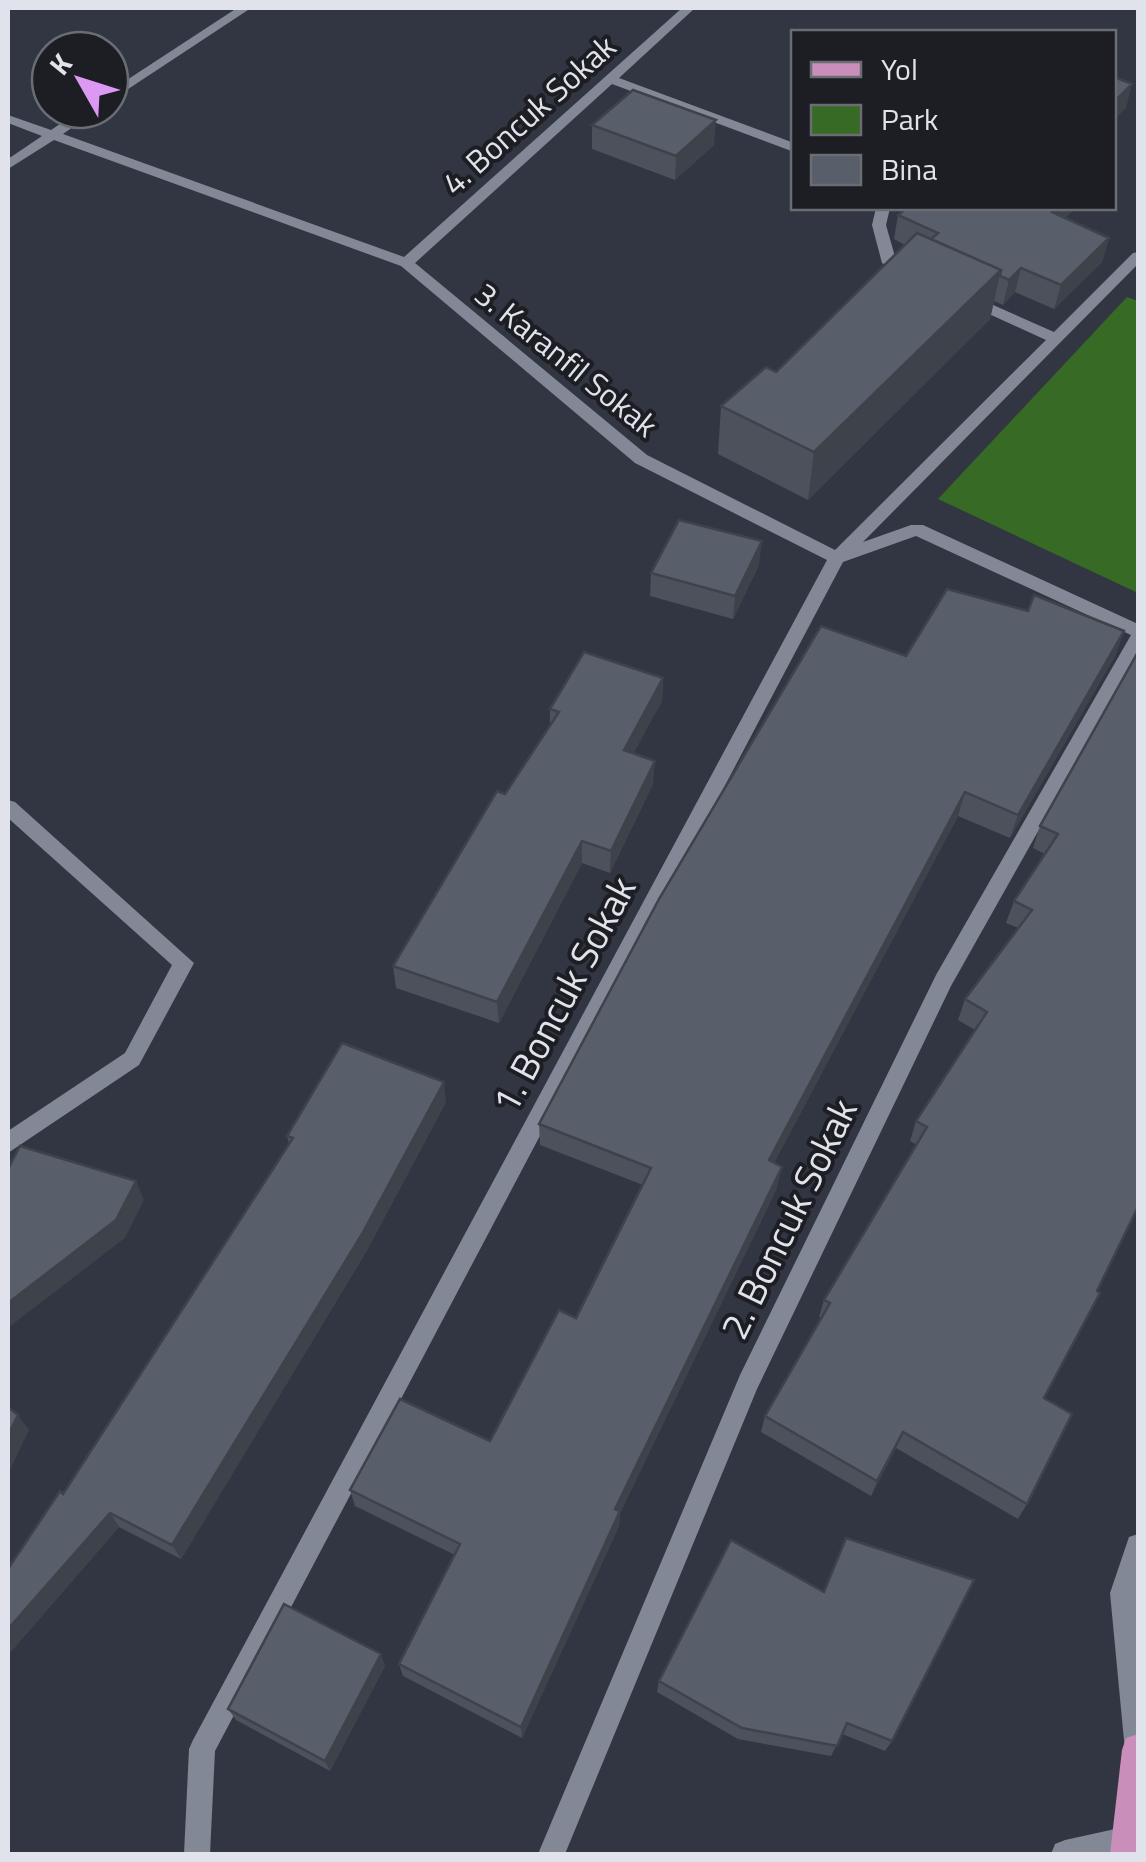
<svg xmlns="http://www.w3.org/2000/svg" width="1146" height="1862" font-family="'Titillium Web',sans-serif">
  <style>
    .green { fill: #376a24 }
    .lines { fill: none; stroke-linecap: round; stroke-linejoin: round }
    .minor { fill: #838896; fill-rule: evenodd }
    .tertiary { fill: #838896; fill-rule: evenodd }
    .primary { fill: #c98eb9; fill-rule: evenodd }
    .wall { fill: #4d515c }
    .shaded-wall { fill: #3e424b }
    .building { fill: #595e6b; stroke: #3e424b; stroke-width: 2.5 }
    .labels { text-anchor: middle; stroke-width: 8; stroke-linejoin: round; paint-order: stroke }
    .far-street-label { font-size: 32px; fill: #e0e3eb; stroke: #1c1e23 }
    .street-label { font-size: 38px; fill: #e0e3eb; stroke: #1c1e23 }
  </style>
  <rect width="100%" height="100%" fill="#323642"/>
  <path class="green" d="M1127,297L1138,301V593L938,499Z"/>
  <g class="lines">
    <path class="minor" d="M237,8H251L110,101V91Z
      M682,8H695L619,78L794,143V152L612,84L415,263L647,455L835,550L1046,340L965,303V297H975L1054,332L1133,253L1138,252V264L863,542L911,525H923L1138,624V654L951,986L757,1389L565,1854H538L740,1375L936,975L1131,635L916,536L843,562L215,1751L210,1854H184L189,1749L193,1740L827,560L635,463L401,266L54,140L8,169V159L42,136L8,123V115L51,130L81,110H97L63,134L404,257Z
      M876,208H890L886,225L896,260L917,270V276H907L882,263L872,225Z
      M8,800L15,802L194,963L139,1065L8,1153V1131L125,1053L172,965L8,818Z
      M1138,1534C1139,1554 1136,1576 1136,1597C1136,1652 1142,1709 1138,1764L1129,1760L1125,1751L1110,1593L1129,1537Z"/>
    <path class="tertiary" d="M1138,1824V1850L1121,1854H1051L1055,1844L1065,1840Z"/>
    <path class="primary" d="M1138,1734V1854H1110L1122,1750L1126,1738Z"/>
  </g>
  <path class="wall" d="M592,125L714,145L675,180L592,149Z
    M907,208H1075L1065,218L1109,238L1102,262L1054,309L1015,292L1003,305L994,301L990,319L808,500L718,454L721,406L776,372L905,245L894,239L898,215Z
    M759,565L733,619L650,596L651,573Z
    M1028,611L1124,631L1115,656L1010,838L958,816L774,1163L777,1188L620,1513L619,1526L522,1738L403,1676L399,1664L455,1555L355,1506L350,1490L490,1441L576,1318L643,1185L540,1145L539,1124L906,656Z
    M1138,652L1044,1398L1027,1504L1018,1519L896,1448L871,1496L761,1432L765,1416L821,1318L819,1317L824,1300L917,1145L910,1141L916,1121L975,1030L958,1020L965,999L1018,928L1006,923L1014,901L1045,854L1033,848L1040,826Z
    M663,678L662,701L633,753L653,784L610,873L582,863L499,1023L396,988L393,966L550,725V709Z
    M446,1102L366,1252L181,1559L119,1527L8,1655V1569L63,1494L289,1144L287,1136Z
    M731,1540L892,1741L885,1751L842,1734L831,1756L738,1739L657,1692L659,1681Z
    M385,1666L330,1771L236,1720L228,1709Z"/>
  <path class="shaded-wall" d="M1132,84L1126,108L1114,120V102Z
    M716,120L714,145L675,180L676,156Z
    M1056,208H1075L1046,236L1052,212Z
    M1109,238L1102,262L1054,309L1061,285Z
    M1021,268L1015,292L1003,305L1009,280Z
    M1001,270L990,319L808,500L814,452Z
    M762,541L759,565L733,619L735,596Z
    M1124,631L1115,656L1010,838L1018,815Z
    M663,678L662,701L623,773L624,750Z
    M655,761L653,784L610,873L611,851Z
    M965,792L958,816L765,1180L769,1160Z
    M582,841V863L499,1023L497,1002Z
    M444,1082L446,1102L366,1252L181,1559L172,1545Z
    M782,1167L777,1188L620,1513L619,1526L522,1738L521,1727L615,1509Z
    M136,1181L144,1200L125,1238L9,1327L8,1324V1303Z
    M18,1415L29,1430L8,1474V1435Z
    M903,1432L896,1448L871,1496L877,1481Z
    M110,1513L119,1527L8,1655V1629Z
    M381,1654L385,1666L330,1771L325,1761Z"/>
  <path class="building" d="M1114,77L1132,84L1114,102Z
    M633,90L716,120L676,156L592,125Z
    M907,208H1056L1052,212L1109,238L1061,285L1021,268L1009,280L1000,276L1001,270L931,239L938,233L898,215Z
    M917,233L1001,270L814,452L721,406L766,367L776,372Z
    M679,520L762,541L735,596L651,573Z
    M947,589L1028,611L1034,595L1124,631L1018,815L965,792L769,1160L782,1167L615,1509L620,1511L521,1727L399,1664L460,1544L350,1490L400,1399L490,1441L559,1310L576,1318L651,1168L539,1124L659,899L821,626L906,656Z
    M584,652L663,678L624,750L655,761L611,851L582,841L497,1002L393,966L497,791L505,794L559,712L550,709Z
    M1138,652V1207L1097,1291L1100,1293L1044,1398L1072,1414L1027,1504L903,1432L877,1481L765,1416L830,1303L824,1300L927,1127L916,1121L987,1012L965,999L1032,910L1014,901L1058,834L1040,826Z
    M342,1043L444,1082L362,1234L172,1545L110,1513L8,1629V1569L60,1491L63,1494L293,1138L287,1136Z
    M20,1146L136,1181L116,1220L8,1303V1169Z
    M8,1407L18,1415L8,1435Z
    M846,1538L974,1580L892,1741L847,1723L837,1746L742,1728L659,1681L731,1540L824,1592Z
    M284,1604L381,1654L325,1761L228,1709Z"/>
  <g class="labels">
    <g class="far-street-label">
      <text transform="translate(529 115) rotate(-42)" y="11">4. Boncuk Sokak</text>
      <text transform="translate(566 360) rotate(39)" y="11">3. Karanfil Sokak</text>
    </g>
    <g class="street-label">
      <text transform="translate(564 995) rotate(-62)" y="13">1. Boncuk Sokak</text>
      <text transform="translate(789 1219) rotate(-64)" y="13">2. Boncuk Sokak</text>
    </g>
  </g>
  <rect width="1146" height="1862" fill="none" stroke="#e0e3eb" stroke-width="20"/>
  <rect x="791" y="30" width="325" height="180" fill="#1c1e23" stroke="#6a6d73" stroke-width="2.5"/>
  <rect x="811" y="62" width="50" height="15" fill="#c98eb9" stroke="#6a6d73" stroke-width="2.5"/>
  <text x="881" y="80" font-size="30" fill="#e0e3eb">Yol</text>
  <rect x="811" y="105" width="50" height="30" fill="#376a24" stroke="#6a6d73" stroke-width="2.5"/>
  <text x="881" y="130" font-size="30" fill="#e0e3eb">Park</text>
  <rect x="811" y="155" width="50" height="30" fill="#595e6b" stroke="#6a6d73" stroke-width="2.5"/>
  <text x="881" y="180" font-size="30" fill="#e0e3eb">Bina</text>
  <g transform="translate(80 80) rotate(309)"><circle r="48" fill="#1c1e23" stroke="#6a6d73" stroke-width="2.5"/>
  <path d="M0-8L18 38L0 25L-18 38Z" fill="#dc99f4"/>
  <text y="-15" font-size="28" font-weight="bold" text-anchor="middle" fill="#e0e3eb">K</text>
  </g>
</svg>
